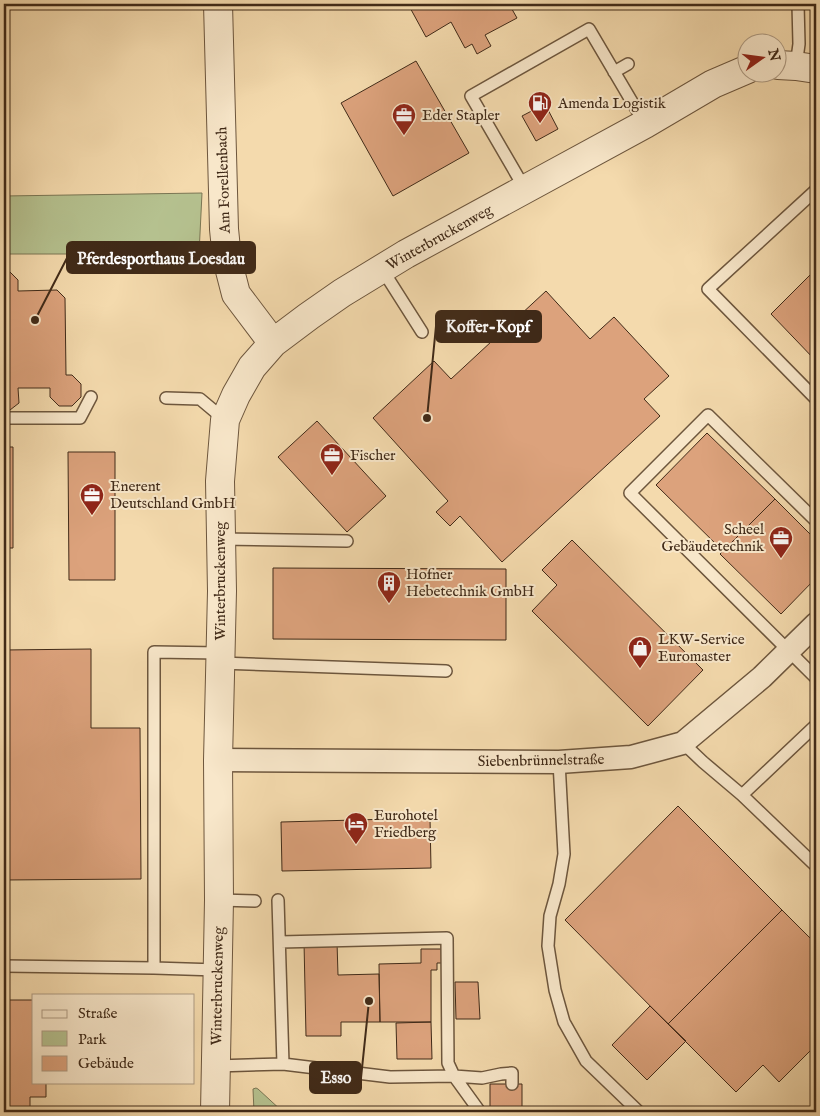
<svg xmlns="http://www.w3.org/2000/svg" width="820" height="1116" font-family="'IM FELL English',serif">
  <style>
    .green { fill: #b5c18f; stroke: #7a7654 }
    .building { fill: #dca27c; stroke: #402a18 }
    .lines { fill: none; stroke-linecap: round; stroke-linejoin: round }
    .service-casing { stroke: #6d563d; stroke-width: 14 }
    .minor-casing { stroke: #6d563d; stroke-width: 25 }
    .tertiary-casing { stroke: #6d563d; stroke-width: 30 }
    .service { stroke: #f8e7ca; stroke-width: 11 }
    .minor { stroke: #f8e7ca; stroke-width: 22 }
    .tertiary { stroke: #f8e7ca; stroke-width: 28 }
    .labels { text-anchor: middle; stroke-width: 4; stroke-linejoin: round; paint-order: stroke }
    .poi-label { font-size: 15px; fill: #402a18; stroke: #f8e7ca; text-anchor: start }
    .street-label { font-size: 15px; fill: #402a18; stroke: #f8e7ca }
    .leader { fill: none; stroke: #402a18; stroke-width: 2 }
    .callout-dot { fill: #402a18; stroke: #f8e7ca; stroke-width: 2 }
    .callout { fill: #402a18; stroke: #402a18; stroke-width: 2 }
    .callout-label { font-size: 16px; text-anchor: middle; font-weight: bold; fill: #fff }
  </style>
  <rect width="100%" height="100%" fill="#f4daad"/>
  <filter id="stains"><feTurbulence type="fractalNoise" baseFrequency=".004" numOctaves="4"/><feColorMatrix values="0 0 0 0 .2 0 0 0 0 .09 0 0 0 0 .02 0 0 0 .5 -.17"/></filter>
  <radialGradient id="worn" r=".72"><stop offset=".6" stop-color="#630" stop-opacity="0"/><stop offset="1" stop-color="#630" stop-opacity=".3"/></radialGradient>
  <path class="green" d="M202,193L199,254H4V196Z
    M256,1088L258,1089L283,1112H254L253,1089Z"/>
  <path class="building" d="M408,4H509L517,18L485,35L491,46L477,54L472,44L465,48L451,22L426,37Z
    M416,61L469,153L393,196L341,103Z
    M545,104L558,129L536,141L522,116Z
    M816,269V361L771,314Z
    M4,270H8L18,280V291L57,290L65,298L66,375H72L81,384V397L72,406H59L50,397V388H18L19,403L10,410H4Z
    M546,291L590,339L614,317L669,376L644,399L660,416L502,562L460,516L450,526L436,512L448,501L373,418L434,361L451,379Z
    M317,421L386,496L347,532L278,457Z
    M707,433L775,499L723,551L656,485Z
    M4,447H13V548H4Z
    M68,452H115V580H69Z
    M775,499L816,540V578L781,614L720,554Z
    M572,540L703,670L648,726L532,611L557,585L542,570Z
    M273,568L506,569V640L273,639Z
    M91,649V728H140L141,879L4,880V650Z
    M678,806L782,910L668,1024L565,920Z
    M430,818L431,868L282,871L281,822Z
    M782,910L816,944V1045L779,1082L763,1065L736,1092L668,1024Z
    M304,942H337L338,975L379,974L380,1022H341V1036H306Z
    M421,949H442V963H437V970H431V1022H380L379,964L421,963Z
    M455,982H478L480,1019H456Z
    M4,1000H34V1082H46V1097H30V1109H4Z
    M650,1006L686,1041L647,1080L612,1045Z
    M431,1022L432,1059H397L396,1023Z
    M490,1084H522V1112H490Z"/>
  <g class="lines">
    <g class="service-casing">
      <path id="service" d="M796,66L799,44L798,4
        M614,72L628,64
        M525,189L471,96L589,29L645,124
        M816,190L708,289L816,399
        M382,269L422,332
        M166,398L200,399L225,420
        M4,418H80L91,397
        M816,521L708,415L630,493L816,678
        M220,539L347,541
        M220,663L446,671
        M683,743L703,762L742,795L816,866
        M559,762L564,854L559,884L550,916L548,946L555,990L564,1022L586,1061L639,1112
        M742,795L816,725
        M219,900L255,901
        M278,900L283,1064
        M280,942L447,938L448,1063L454,1076L480,1112
        M4,966L154,968
        M217,970L154,968V652L220,653
        M216,1066L283,1064L390,1077L454,1076L482,1078L501,1074L512,1073V1084"/>
    </g>
    <g class="minor-casing">
      <path id="minor" d="M218,760L559,762L631,757L683,743L762,677L816,624"/>
    </g>
    <g class="tertiary-casing">
      <path id="tertiary" d="M218,4L224,229L227,259L236,294L273,343
        M778,65L796,66L816,69
        M215,1112L219,900L218,760L222,591L220,481L225,420L236,395L252,367L273,343L309,316L342,293L406,254L645,124L713,84L748,69"/>
    </g>
    <use href="#service" class="service"/>
    <use href="#minor" class="minor"/>
    <use href="#tertiary" class="tertiary"/>
  </g>
  <defs>
    <g id="fuel-pin" transform="scale(1.25)"><path d="M0 17L-7.5 6A9.5 9.5 0 1 1 7.5 6Z" fill="#8f2418" stroke="#f8e7ca"/><path d="M-5.5-6h7V0h2V4h1.3V-2.5L3-4.5l.8-.8L6-3V5H2.5V1h-1V6h-7ZM-4.2-4.7v3.2H.2V-4.7Z" fill="#fff"/></g>
    <g id="office-pin" transform="scale(1.25)"><path d="M0 17L-7.5 6A9.5 9.5 0 1 1 7.5 6Z" fill="#8f2418" stroke="#f8e7ca"/><path d="M-6-3h4V-5.5h4V-3h4V5H-6ZM-1-4.5V-3h2v-1.5ZM-6 0V1H6V0Z" fill="#fff"/></g>
    <g id="building-pin" transform="scale(1.25)"><path d="M0 17L-7.5 6A9.5 9.5 0 1 1 7.5 6Z" fill="#8f2418" stroke="#f8e7ca"/><path d="M-4-6H4V6H1V3H-1V6H-4ZM-2.5-4.3h1.7v1.8h-1.7ZM.8-4.3h1.7v1.8H.8ZM-2.5-1h1.7V.8h-1.7ZM.8-1h1.7V.8H.8Z" fill="#fff"/></g>
    <g id="shop-pin" transform="scale(1.25)"><path d="M0 17L-7.5 6A9.5 9.5 0 1 1 7.5 6Z" fill="#8f2418" stroke="#f8e7ca"/><path d="M-5-2.5h2.3a2.7 3.5 0 0 1 5.4 0H5L5.5 6h-11ZM-1.5-2.5h3a1.5 2.3 0 0 0-3 0Z" fill="#fff"/></g>
    <g id="hotel-pin" transform="scale(1.25)"><path d="M0 17L-7.5 6A9.5 9.5 0 1 1 7.5 6Z" fill="#8f2418" stroke="#f8e7ca"/><path d="M-6-4.5h1.5V1H6V5H4.5V3h-9V5H-6ZM-4 0a1.8 1.8 0 1 1 3.6 0ZM.5 0V-2.5h3Q6-2.5 6 0Z" fill="#fff"/></g>
  </defs>
  <g fill-rule="evenodd">
    <use href="#fuel-pin" x="540" y="103"/>
    <use href="#office-pin" x="404" y="115"/>
    <use href="#office-pin" x="332" y="455"/>
    <use href="#office-pin" x="92" y="495"/>
    <use href="#office-pin" x="781" y="538"/>
    <use href="#building-pin" x="389" y="583"/>
    <use href="#shop-pin" x="640" y="648"/>
    <use href="#hotel-pin" x="356" y="824"/>
  </g>
  <g class="labels">
    <g class="poi-label">
      <text x="558" y="108">Amenda Logistik</text>
      <text x="422" y="120">Eder Stapler</text>
      <text x="350" y="460">Fischer</text>
      <text x="110" y="491">Enerent<tspan x="110" dy="17">Deutschland GmbH</tspan></text>
      <text x="764" y="534" text-anchor="end">Scheel<tspan x="764" dy="17">Gebäudetechnik</tspan></text>
      <text x="406" y="579">Hofner<tspan x="406" dy="17">Hebetechnik GmbH</tspan></text>
      <text x="658" y="644">LKW-Service<tspan x="658" dy="17">Euromaster</tspan></text>
      <text x="374" y="820">Eurohotel<tspan x="374" dy="17">Friedberg</tspan></text>
    </g>
    <g class="street-label">
      <text transform="translate(223 180) rotate(-92)" y="5">Am Forellenbach</text>
      <text transform="translate(439 237) rotate(-29)" y="5">Winterbruckenweg</text>
      <text transform="translate(220 581) rotate(-90)" y="5">Winterbruckenweg</text>
      <text transform="translate(541 760) rotate(-1)" y="5">Siebenbrünnelstraße</text>
      <text transform="translate(217 986) rotate(-89)" y="5">Winterbruckenweg</text>
    </g>
  </g>
  <path class="leader" d="M35 320L67 258M427 418L436 326M369 1001L361 1078"/>
  <g class="callout-dot">
    <circle cx="35" cy="320" r="5"/>
    <circle cx="427" cy="418" r="5"/>
    <circle cx="369" cy="1001" r="5"/>
  </g>
  <g class="callout">
    <rect x="67" y="242" width="188" height="31" rx="5"/>
    <rect x="436" y="311" width="105" height="31" rx="5"/>
    <rect x="310" y="1062" width="51" height="31" rx="5"/>
  </g>
  <g class="callout-label">
    <text x="161" y="264">Pferdesporthaus Loesdau</text>
    <text x="488" y="332">Koffer-Kopf</text>
    <text x="336" y="1083">Esso</text>
  </g>
  <rect width="820" height="1116" fill="none" stroke="#f4daad" stroke-width="20"/>
  <rect x="5" y="5" width="810" height="1106" fill="none" stroke="#402a18" stroke-width="2.5"/>
  <rect x="10" y="10" width="800" height="1096" fill="none" stroke="#402a18"/>
  <rect x="32" y="994" width="162" height="90" fill="#f8e7ca" stroke="#ae9b83"/>
  <rect x="42" y="1010" width="25" height="8" fill="#f8e7ca" stroke="#ae9b83"/>
  <text x="78" y="1018" font-size="15" fill="#402a18">Straße</text>
  <rect x="42" y="1031" width="25" height="15" fill="#b5c18f" stroke="#ae9b83"/>
  <text x="78" y="1044" font-size="15" fill="#402a18">Park</text>
  <rect x="42" y="1056" width="25" height="15" fill="#dca27c" stroke="#ae9b83"/>
  <text x="78" y="1068" font-size="15" fill="#402a18">Gebäude</text>
  <g transform="translate(762 58) rotate(76)"><circle r="24" fill="#f8e7ca" stroke="#ae9b83"/>
  <path d="M0-4L9 19L0 12L-9 19Z" fill="#8f2418"/>
  <text y="-8" font-size="14" font-weight="bold" text-anchor="middle" fill="#402a18">N</text>
  </g>
  <rect width="100%" height="100%" filter="url(#stains)"/>
  <rect width="100%" height="100%" fill="url(#worn)"/>
</svg>
